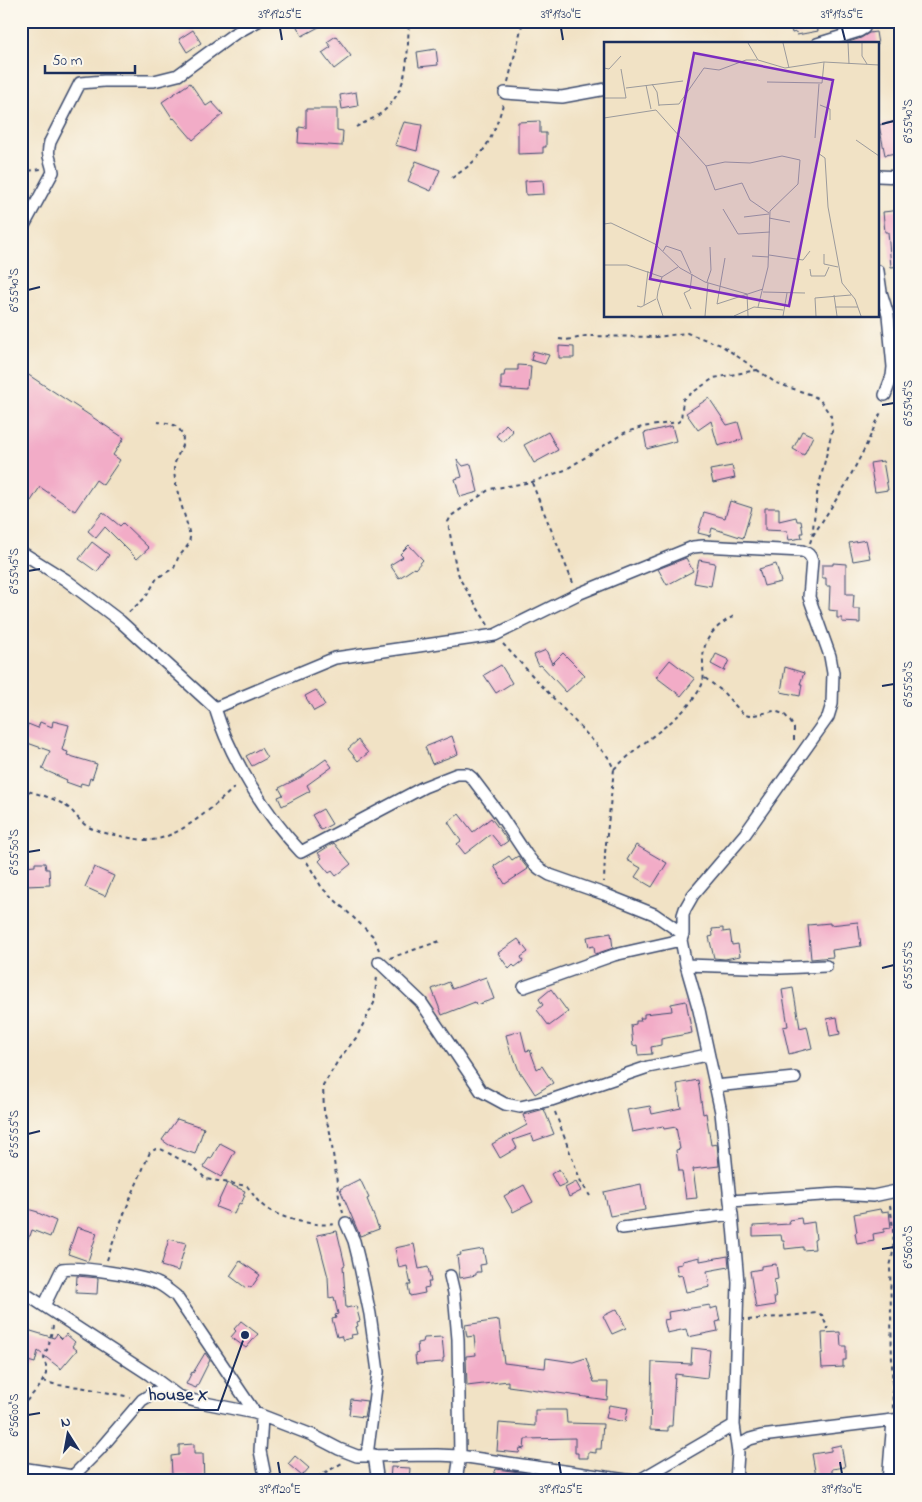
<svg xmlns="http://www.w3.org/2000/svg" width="922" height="1502" font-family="'Indie Flower',sans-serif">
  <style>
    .building { fill: #f2acc7 }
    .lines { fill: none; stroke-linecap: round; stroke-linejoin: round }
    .street-casing { stroke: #3b4a6d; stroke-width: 14 }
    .path { stroke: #3b4a6d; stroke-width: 2; stroke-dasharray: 4 4; stroke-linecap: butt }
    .street { stroke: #fff; stroke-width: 11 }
    .ticks { fill: none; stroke: #1b2f5e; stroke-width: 2 }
    .inset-road { fill: none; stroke: #9b9a9c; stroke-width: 1 }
    .view { fill: #7b2cbf; fill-opacity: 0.15; stroke: #7b2cbf; stroke-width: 2.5 }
    .inset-edge { fill: none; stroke: #1b2f5e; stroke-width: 2.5 }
    .leader { fill: none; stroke: #1b2f5e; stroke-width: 2 }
    .callout-dot { fill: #1b2f5e; stroke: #fbf7ec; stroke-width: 2 }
    .callout-label { font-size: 18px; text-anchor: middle; font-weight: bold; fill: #1b2f5e; stroke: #fbf7ec; stroke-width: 4; stroke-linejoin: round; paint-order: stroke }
    .neatline { fill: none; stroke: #1b2f5e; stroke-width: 2 }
    .ticks-label { font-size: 12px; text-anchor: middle; fill: #1b2f5e }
  </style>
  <rect width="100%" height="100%" fill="#fbf7ec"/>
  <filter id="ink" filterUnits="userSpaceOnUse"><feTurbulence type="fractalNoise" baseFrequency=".02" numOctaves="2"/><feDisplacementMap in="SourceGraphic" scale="10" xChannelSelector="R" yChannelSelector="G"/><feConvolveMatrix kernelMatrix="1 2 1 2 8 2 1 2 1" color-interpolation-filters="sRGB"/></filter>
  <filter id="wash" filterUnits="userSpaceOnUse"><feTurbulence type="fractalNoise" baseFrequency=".0096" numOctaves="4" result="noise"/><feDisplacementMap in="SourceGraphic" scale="20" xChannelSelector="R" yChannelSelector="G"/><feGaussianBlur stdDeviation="1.12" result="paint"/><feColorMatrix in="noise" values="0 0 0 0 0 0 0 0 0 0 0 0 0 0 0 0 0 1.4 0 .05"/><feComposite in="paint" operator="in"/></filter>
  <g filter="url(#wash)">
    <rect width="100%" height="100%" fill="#f1e2c5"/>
    <g id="blocks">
      <path class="building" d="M294,21H330L302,36Z
        M789,21H816L818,31L797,35L796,32L792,33Z
        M193,30L201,43L187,52L179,39Z
        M876,32L878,44H843L861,38L869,33Z
        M336,36L351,56L334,69L322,53L331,47L327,42Z
        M436,49L438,65L419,67L417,52Z
        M190,83L206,106L212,102L223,114L193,140L174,118L173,119L162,102Z
        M356,92L358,106L342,109L340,95Z
        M306,109H337V130L343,131L342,146L298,143L299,127L306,128Z
        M901,120V152L885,155L879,125Z
        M540,121V133H546V147H543V153L518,154V122Z
        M404,122L422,125L417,151L395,145Z
        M416,161L440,170L431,191L408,181Z
        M543,180L544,194L526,195L525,181Z
        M901,210V266L891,267L888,232H885L883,212Z
        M559,346L574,347V358H559Z
        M533,351L549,355L545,364L531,360Z
        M518,365L531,366L529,391L501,389V376H504L505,370H518Z
        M21,370L124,438L113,455L120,460L103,485L96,480L75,511L40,487L31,501L21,494Z
        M709,398L727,425L738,422L743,439L718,446L711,421L698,430L686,413Z
        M506,424L513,431L504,442L496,436Z
        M672,426L676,441L647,449L644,433Z
        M802,431L813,436L804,455L793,449Z
        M548,432L558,450L534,463L524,445Z
        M457,459L463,466L471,464L478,492L460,497L455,479L462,477Z
        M883,461L888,490L875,492L870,463Z
        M732,466L735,478L713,483L710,470Z
        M730,501L752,508L743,538L712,528L710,536L698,533L704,512L725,518Z
        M765,508H779V521L796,517L797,521H801L803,533H801L802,538L789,540L787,531L765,530Z
        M103,512L120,526L123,523L149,548L137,559L105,527L96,538L88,531Z
        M866,540L870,558L853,561L849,543Z
        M92,542L109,555L97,572L79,559Z
        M409,545L423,560L415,569L414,568L399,578L390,565L403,557L400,554Z
        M686,558L693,571L667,585L658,569Z
        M699,560L715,563L711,586L694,583Z
        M833,563L846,564V594H854L853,609H860V623L842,622V618H837V611L829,610L830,586H826V578H822V565H833Z
        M776,564L781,582L764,586L759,569Z
        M546,650L552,664L563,653L585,675L566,692L541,665L539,666L534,655Z
        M716,654L729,660L724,671L711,664Z
        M670,660L695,679L681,696L656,677Z
        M501,665L512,683L496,693L484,675Z
        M785,667L804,673L800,684H802L800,696L781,692Z
        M316,690L325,705L314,711L305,696Z
        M53,721L69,725L62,750L68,752L67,755L97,764L92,779L90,778L88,785L81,783L80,787L66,782L67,780L42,769L50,751L22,741L28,724L38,728L40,722L52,727Z
        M452,736L458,754L432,764L425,747Z
        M358,740L368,753L358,761L348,749Z
        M261,748L267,758L252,766L246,756Z
        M326,759L332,767L307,785L310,791L282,806L278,797L283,795L279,788L301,777Z
        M323,809L332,824L321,830L312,815Z
        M459,814L473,832L491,818L508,841L501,846L491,834L465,854L457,844L461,841L448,822Z
        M334,843L351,864L336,876L332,871L329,873L319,861L322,858L318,853Z
        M636,845L667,863L652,887L635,877L641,868L627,860Z
        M509,856L512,860L518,856L528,869L505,884L494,866Z
        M35,863H45L46,869H49L50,885L26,886L25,867L35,866Z
        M94,867L114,876L105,896L85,887Z
        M858,922L861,946L832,950L833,957L811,959L808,925L830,923V925Z
        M723,928V932L730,931L732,945L738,944L740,956L725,959L714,958L709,937L713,936L712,929Z
        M611,933L613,948L595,954L594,946L589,947L587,937Z
        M518,939L528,952L521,957L523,961L515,967L513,965L509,969L498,953Z
        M486,977L494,999L476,1005L475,1002L442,1015L432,989L449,982L452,989Z
        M793,988L800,1028L807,1026L812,1048L789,1054L783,1027L788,1026L782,990Z
        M551,989L568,1012L549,1026L537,1010L543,1005L539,999Z
        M686,1001L692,1033L661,1039V1045L651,1047L652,1054L638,1055L637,1045L633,1046L631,1025L636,1024V1021H641L640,1018H644V1014L672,1011L671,1004Z
        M837,1017L840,1034L830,1036L827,1019Z
        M521,1031L526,1051L530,1050L537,1069L542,1066L553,1083L535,1094L522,1074H520L513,1054H511L506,1035Z
        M698,1080L703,1114L706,1113L711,1145L717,1144L719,1166L693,1169L697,1198L686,1199L682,1171H679L676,1150L680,1149L676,1127L664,1129L663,1126L632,1132L627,1110L650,1106L652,1114L681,1108L677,1084Z
        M544,1109L554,1134L534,1141L531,1134L513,1140L517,1148L500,1158L492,1144L527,1125L523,1115Z
        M177,1119L204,1128L195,1154L169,1145L162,1140Z
        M220,1143L235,1151L221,1177L203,1167L209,1158L211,1159Z
        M559,1169L567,1183L558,1187L551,1174Z
        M360,1179L369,1198L367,1199L379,1229L360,1236L340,1189Z
        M576,1182L581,1191L569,1197L565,1188Z
        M227,1183L245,1191L243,1195H245L241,1204L239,1203L234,1214L216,1207Z
        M641,1184L645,1210L610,1216L604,1192Z
        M524,1185L533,1202L513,1212L504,1196Z
        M24,1208L38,1212V1213L56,1221L50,1237L32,1230L30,1236H29L22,1253H21V1217Z
        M880,1209L881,1212L889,1211L891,1228L884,1229V1232L873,1234L874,1241L857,1244L855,1233L857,1232L854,1214Z
        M801,1218L802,1224L814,1222L816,1239L814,1240L815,1249L803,1250V1247L785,1249L784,1241H782L781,1235L753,1236V1226L790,1224L789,1220Z
        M77,1227L97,1233L88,1261L68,1254Z
        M337,1231L345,1265L343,1266L346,1308L356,1306L360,1321L357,1322L358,1326L355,1327L357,1334L351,1335L352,1338L343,1340L341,1336L337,1337L332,1319L336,1318L335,1315L338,1314L334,1297L329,1298L328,1277L317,1235Z
        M169,1239L186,1243L178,1271L161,1266Z
        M414,1244L419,1269L428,1267L431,1282H428L429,1287L424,1288L425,1293L410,1296L408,1285H411L407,1266L399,1268L395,1248Z
        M483,1249L486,1264L480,1265L481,1272H476V1275L460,1278L457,1256L461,1255L460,1253Z
        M728,1256L729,1267L707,1271L710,1287L686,1292L682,1275L678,1276L676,1265L682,1264V1261L700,1257V1261Z
        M240,1261L260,1275L251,1288L248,1286L246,1288L230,1276Z
        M776,1264L778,1279L774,1280L776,1297H774L775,1305L756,1308L750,1271L761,1269V1266Z
        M77,1276L98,1278L97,1294L76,1293Z
        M710,1305V1309L717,1307L720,1321L716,1322L718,1331L688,1337L686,1329L667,1333L664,1320L669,1319L668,1312Z
        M617,1309L626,1328L612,1334L603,1316Z
        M499,1320L504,1363L545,1368L546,1358L573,1362L586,1358L594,1382H608L607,1400L508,1386V1381L467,1386L466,1356L476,1355L474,1336L467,1337L465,1325Z
        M241,1321L258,1334L246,1348L231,1337L236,1331L234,1329Z
        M21,1328L54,1338L57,1334L62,1339L66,1334L75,1342L72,1346L77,1350L61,1369L38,1351L35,1363L21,1359Z
        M840,1332L841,1346H846V1360H843V1367L822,1368L821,1353H823L822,1333Z
        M442,1337L444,1358H443V1362L416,1364L415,1354L418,1353L417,1343L423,1342L424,1338Z
        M692,1348L710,1350L707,1378L675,1374L672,1426H668V1431L650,1430L652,1362L691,1364Z
        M205,1353L210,1360L196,1388L186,1384L192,1372L193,1373Z
        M351,1399L367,1401L364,1417L349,1415Z
        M609,1405L628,1408L625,1422L606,1418Z
        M535,1410H566L567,1423L603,1424L601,1449H596V1453L588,1452V1458H578V1453H575V1438L525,1439L524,1449L520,1448L519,1453L497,1451L499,1423L535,1426Z
        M194,1444V1454H203L204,1481H187V1475H172L171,1456L179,1455V1445Z
        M841,1445L845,1467L832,1469V1473L816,1476L812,1454L831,1451V1447Z
        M295,1456L309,1468L302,1476L288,1464Z
        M391,1467L410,1468L409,1481H390Z
        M496,1469L527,1473L544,1479V1481H492Z"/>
    </g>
  </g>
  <g filter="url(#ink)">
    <use href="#blocks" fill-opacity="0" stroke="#3b4a6d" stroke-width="1"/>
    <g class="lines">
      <g class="street-casing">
        <path id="street" d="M817,44L859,31L864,28L867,21
          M505,93L562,97L606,89
          M878,176L901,177
          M21,231L53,172C51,158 46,157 50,142L80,83L104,81H154L178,75L234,34L258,21
          M878,271L881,292L888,315L893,367L892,376L885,395
          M21,552L66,580L120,621L215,708C230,758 266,815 301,852L424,787L457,774H467L472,778L500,815L526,854L534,864L540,869L550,875L604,894L654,914L683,934
          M215,708L335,658L495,635L578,594L693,547L703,546L802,551C808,553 810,555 812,560L809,597L830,656L833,673L832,704L828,717L745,834L693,895L685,909L683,915V934L681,940L686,965L699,1010L721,1112L730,1201L732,1214L738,1282L734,1425L738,1453L736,1481
          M379,962L421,1002L481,1091L505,1104L520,1107L551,1100L648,1067L707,1055
          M686,965L780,968L826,966
          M524,987L614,955L681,940
          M715,1086L795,1078
          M730,1201L838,1194L873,1196L901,1190
          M346,1223L354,1241L358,1257L370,1314L378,1372L367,1455
          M622,1228L732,1214
          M450,1276L454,1293L458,1339L460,1456L456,1481
          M21,1291L150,1375L178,1396L195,1401L255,1413L312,1435L339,1449L357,1456L437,1455L460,1456L633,1481
          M44,1306L62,1269C79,1266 144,1276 159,1284C165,1287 171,1292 176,1296L255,1413
          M262,1417L260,1451L266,1481
          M738,1446L750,1439L761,1436L901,1419
          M374,1455L377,1476L376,1481
          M21,1468L73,1476
          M73,1481V1476L100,1449L142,1400L155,1392L168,1389
          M638,1481L734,1425
          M888,1481L893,1421"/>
      </g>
      <path class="path" d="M508,82L523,21
        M356,127C365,122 378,117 386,109C410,85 407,53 409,21
        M21,172L41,169
        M452,178C459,173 468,167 474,161C489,147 498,123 503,104
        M559,339C569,341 577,338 586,336L656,337L687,333L721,345L776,383L812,395L820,400L831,416L832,431L817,494L812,537
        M532,483L573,583
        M810,543L812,537L845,486L865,448L881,412
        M129,612L146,597L157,578L174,568L178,558L189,544L190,537C186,515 175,492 174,469C174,456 190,442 179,429C174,423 165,423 158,422
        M488,625L461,581L456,568L449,528L448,522L451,516L490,489L532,482L565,470L624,433L642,427L678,422L681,420L683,399L714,378L757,370
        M503,644L608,757L614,769L605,853L604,882
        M705,678L722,691L743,714L749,716L774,711L784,714L790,721L794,728V743
        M614,769C625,759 637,749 649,739C667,725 686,712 698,692C706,680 703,676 703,663C702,639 714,627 734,616
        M21,789C37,794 58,798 71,810C75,814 79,820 84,824C93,831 109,834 120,836C132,838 146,842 158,839C186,832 217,804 237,785
        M307,862L322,888L374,937L379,950
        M390,958L443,940
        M555,1112L581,1182L590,1196
        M890,1205C893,1226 896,1246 890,1266L893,1410
        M343,1213L339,1197L330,1132L324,1112L323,1086L339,1059L356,1038L374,1003L377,977
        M107,1260C119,1223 135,1188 150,1152L156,1149H161L194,1167L206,1179L247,1186C251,1191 255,1198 259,1202C273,1218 315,1227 335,1224
        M748,1320L817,1313L822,1315L828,1329
        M43,1381L57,1385L80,1387L130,1397
        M21,1407L40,1386L46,1374V1366L44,1358L49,1344L53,1326
        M310,1481L344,1462"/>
      <use href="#street" class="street"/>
    </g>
  </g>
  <path class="ticks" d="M280,28L282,40M561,28L563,40M842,28L845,40M882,124L894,121M28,290L40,287M882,405L894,403M28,571L40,569M882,686L894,684M28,852L40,850M882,968L894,965M28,1134L40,1131M882,1249L894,1247M28,1415L40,1413M278,1462L280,1474M559,1462L561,1474M840,1462L842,1474"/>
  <g transform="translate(604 42)">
    <rect width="275" height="275" fill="#f1e2c5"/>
    <path class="inset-road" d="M144,1L154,18L181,26L220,20L275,23M179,1L185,26M244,1L245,22M258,1V14L263,22M0,26L5,27L17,14M163,40L218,41L220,20M48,42L53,50L55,64M42,43L47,67M22,46L79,39M0,56H22L17,27M55,63L75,62L100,26L115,28L142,18H153M216,63L226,67V78M0,76L52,68L102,124L111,148L138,141L146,158L165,171M211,96L215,42M252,98L275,114M214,111L221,116L224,165L238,241L251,257L257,274M102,124L121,120L146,121L178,114L196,118L194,142L166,169L164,225L154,265M119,167L134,192L166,190M140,175L165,172M165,176L186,180M0,182L7,181L51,202L76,226L101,240L143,252L144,274M59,209L62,204L77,209L87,231M220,212V222L234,225M165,213L199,218L206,209M148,214L165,215M121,216L113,262L159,247M0,223H23L58,235M206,227L207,234H221L225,225M103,240L107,228L106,205M159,250L201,251M230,253L233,274M40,263L44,229M33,264L37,265L52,257M231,265H254M87,267L80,251L86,248L88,232M59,274L53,256L54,249L58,235L74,225M101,274L104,241M130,274L150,265L179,268M179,274L183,251M212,274L211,256L247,253"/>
    <path class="view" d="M90,11L229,38L185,264L46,237Z"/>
    <rect width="275" height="275" class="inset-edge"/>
  </g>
  <path class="leader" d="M245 1335L218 1410H138"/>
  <circle class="callout-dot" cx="245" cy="1335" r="5"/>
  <g class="callout-label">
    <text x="178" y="1400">house X</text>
  </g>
  <rect width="922" height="1502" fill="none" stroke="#fbf7ec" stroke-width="55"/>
  <g transform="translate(68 1434) rotate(349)" stroke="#fbf7ec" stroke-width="4" paint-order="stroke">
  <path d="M0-4L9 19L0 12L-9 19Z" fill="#1b2f5e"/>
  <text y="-8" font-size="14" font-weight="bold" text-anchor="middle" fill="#1b2f5e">N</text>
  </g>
  <path d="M45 65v8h90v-8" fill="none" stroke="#1b2f5e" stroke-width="2.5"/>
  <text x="52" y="65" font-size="15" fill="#1b2f5e" stroke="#fbf7ec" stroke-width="4" paint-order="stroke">50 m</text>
  <rect x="28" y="28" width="866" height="1446" class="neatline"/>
  <g class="ticks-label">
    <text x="280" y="18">39°19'25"E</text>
    <text x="561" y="18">39°19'30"E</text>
    <text x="842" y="18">39°19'35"E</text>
    <text transform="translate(908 121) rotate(-90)" y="4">6°55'40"S</text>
    <text transform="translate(14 290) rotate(-90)" y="4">6°55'40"S</text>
    <text transform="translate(908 403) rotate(-90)" y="4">6°55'45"S</text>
    <text transform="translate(14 571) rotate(-90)" y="4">6°55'45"S</text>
    <text transform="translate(908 684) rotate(-90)" y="4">6°55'50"S</text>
    <text transform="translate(14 852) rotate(-90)" y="4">6°55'50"S</text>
    <text transform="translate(908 965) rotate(-90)" y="4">6°55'55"S</text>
    <text transform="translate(14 1134) rotate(-90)" y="4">6°55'55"S</text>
    <text transform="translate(908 1247) rotate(-90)" y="4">6°56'00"S</text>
    <text transform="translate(14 1415) rotate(-90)" y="4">6°56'00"S</text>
    <text x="280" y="1493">39°19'20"E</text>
    <text x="561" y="1493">39°19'25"E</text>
    <text x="842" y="1493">39°19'30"E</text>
  </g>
</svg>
